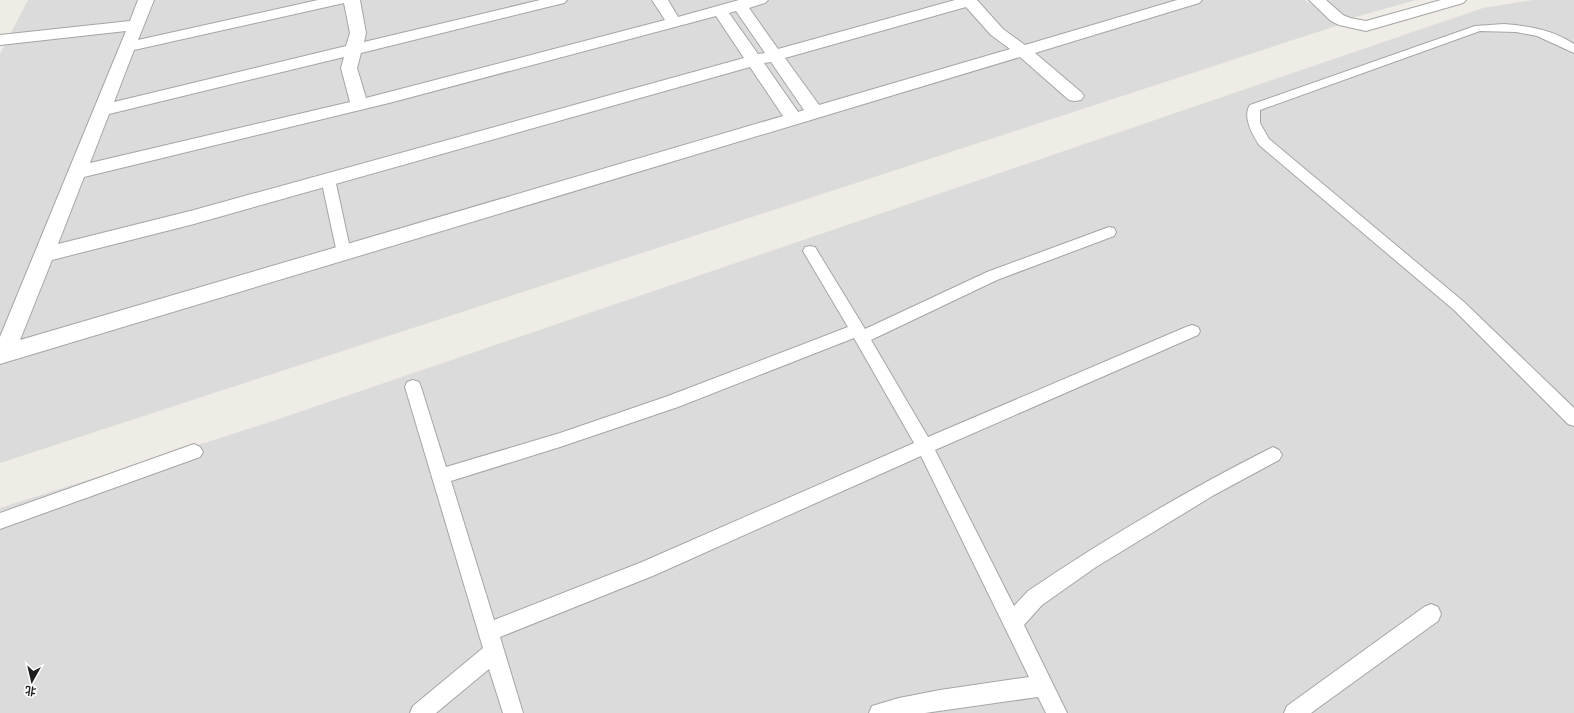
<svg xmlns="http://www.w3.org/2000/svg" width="1574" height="713" font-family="'Titillium Web','Noto Sans SC',sans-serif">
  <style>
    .residential { fill: #dcdbdb }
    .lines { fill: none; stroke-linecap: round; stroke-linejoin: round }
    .lane-casing { stroke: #a5a5a5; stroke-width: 2 }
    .street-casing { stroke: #a5a5a5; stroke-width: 2 }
    .lane { fill: #fff; fill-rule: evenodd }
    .street { fill: #fff; fill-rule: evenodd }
  </style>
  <rect width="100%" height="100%" fill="#efebe5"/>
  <path class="residential" d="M28,0H1305L1339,25L0,463V54Z
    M1327,0H1416L1348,19Z
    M1533,0H1574V713H0V508L267,423L1483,8Z"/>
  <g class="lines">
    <g class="lane-casing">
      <path id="lane" d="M1504,24C1529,26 1553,30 1574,44V53L1537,36L1516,32L1480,31L1260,110V123L1269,139L1464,302L1574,408V426L1568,424L1454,310L1259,145C1253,135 1242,117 1250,105L1475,26Z
        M328,174L333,176L335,179L351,253L349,257L344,258L339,257L337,253L321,179L323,176Z
        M1109,227L1114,228L1116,232L1114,236L997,280L871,340L928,437L1186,327L1192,325L1198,327L1200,331L1198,335L935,450L1014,606L1028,591C1105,539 1184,492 1267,450L1273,447L1279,450L1282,455L1279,460L1214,495L1096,567L1042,605L1024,625L1067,713H1046L1038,697L925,713H869L872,706L899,698L940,690L1029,677L921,456L655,575L500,637L523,713H503L489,669L436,713H410L413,706L483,648L405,387L407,382L413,380L419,382L421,387L446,467L560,433L668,396L848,327L803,251L805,247L810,246L815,247L865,329L987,272ZM854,338L914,443L642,562L494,620L451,481L560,447L678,407Z
        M194,444L200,447L203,452L200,457L0,529V513Z
        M1431,604L1438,607L1441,614L1438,621L1311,713H1284L1287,706L1424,607Z"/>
    </g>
    <g class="street-casing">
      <path id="street" d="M138,0H154L138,40L318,0H360L366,33L364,42L540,0H567L564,3L361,53L357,68L366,98L665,20L652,0H668L678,17L739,0H768L765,3L749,8L778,49L955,0H977L1003,29L1025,45L1177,0H1202L1199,3L1035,53L1081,92L1084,96L1081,100L1075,101L1069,100L1020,57L0,364V337L126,31L0,45V35L130,21ZM344,3L350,33L346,46L114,102L134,50ZM966,7L991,35L1010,49L819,105L785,58ZM736,11L765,53L758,54L729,13ZM716,16L744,58L194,210L58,244L84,177L393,102ZM344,57L341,68L350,102L90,163L109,114ZM771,62L804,110L798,112L764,63ZM750,67L783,116L20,340L52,260L194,224Z
        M1309,0H1326L1343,15L1350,18L1366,21L1441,0H1466L1463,3L1366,31L1339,25L1331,21Z"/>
    </g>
    <use href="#lane" class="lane"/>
    <use href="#street" class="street"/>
  </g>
  <g transform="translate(32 681) rotate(188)" stroke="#ffffff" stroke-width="3" paint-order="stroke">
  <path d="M0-3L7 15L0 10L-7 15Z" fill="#1e1e1e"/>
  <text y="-6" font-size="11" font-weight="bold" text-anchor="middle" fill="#1e1e1e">北</text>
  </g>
</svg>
